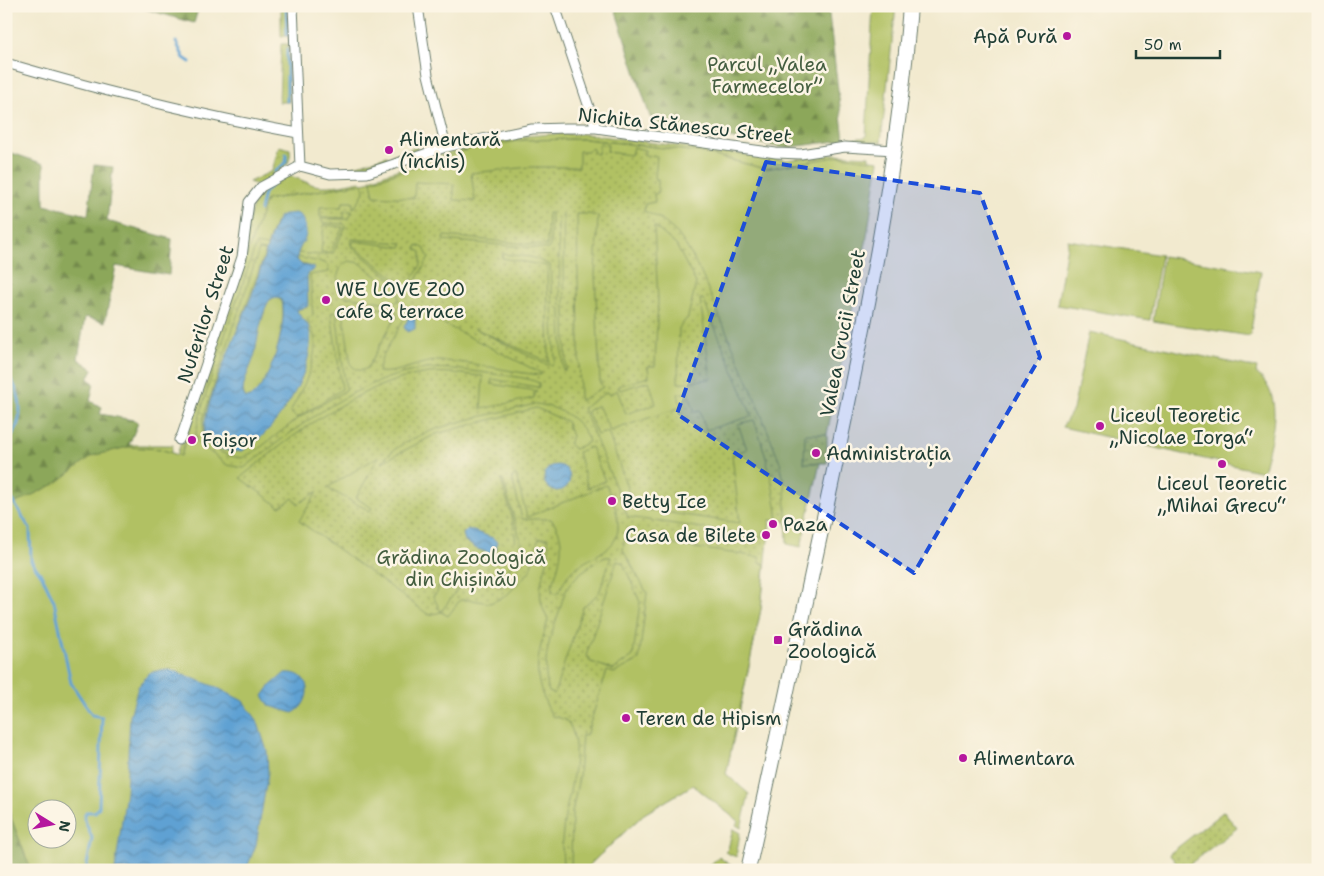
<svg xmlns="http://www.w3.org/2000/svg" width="1324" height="876" font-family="'Shantell Sans',sans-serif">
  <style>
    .grass { fill: url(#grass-tufts); stroke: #687f4c }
    .forest { fill: url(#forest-firs); stroke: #567247 }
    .park { fill: url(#park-dots); stroke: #687f4c; fill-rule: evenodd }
    .garden { fill: #b1c164; stroke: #687f4c; fill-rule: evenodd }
    .water { fill: url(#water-waves); stroke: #3f6f84; fill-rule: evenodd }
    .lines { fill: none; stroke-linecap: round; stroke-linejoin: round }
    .stream { stroke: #5fa1d3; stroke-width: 3 }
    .minor-casing { stroke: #697a6a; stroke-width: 11 }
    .primary-casing { stroke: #697a6a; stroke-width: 16 }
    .minor { stroke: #fff; stroke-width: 9 }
    .primary { stroke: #fff; stroke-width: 14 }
    .marked { fill: #1d4ed8; fill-opacity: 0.2; stroke: #1d4ed8; stroke-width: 4; stroke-dasharray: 10 6; stroke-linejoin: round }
    .poi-dot { fill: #b5179e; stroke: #fcf5e5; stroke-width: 2 }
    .labels { text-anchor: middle; stroke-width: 5; stroke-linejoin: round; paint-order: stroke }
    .poi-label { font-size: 19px; fill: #1f3d34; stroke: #fcf5e5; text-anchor: start }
    .park-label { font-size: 19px; fill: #445e40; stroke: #fcf5e5 }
    .street-label { font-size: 19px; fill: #1f3d34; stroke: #fcf5e5 }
  </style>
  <defs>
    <pattern id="grass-tufts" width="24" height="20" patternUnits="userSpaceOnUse" patternTransform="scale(1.25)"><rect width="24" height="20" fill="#b1c164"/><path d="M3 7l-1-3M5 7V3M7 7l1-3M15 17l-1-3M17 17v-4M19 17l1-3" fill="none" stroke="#8f9e53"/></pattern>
    <pattern id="forest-firs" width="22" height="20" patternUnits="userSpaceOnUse" patternTransform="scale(1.25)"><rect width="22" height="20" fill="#8ca75a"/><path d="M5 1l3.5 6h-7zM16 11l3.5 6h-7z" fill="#72894b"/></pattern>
    <pattern id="park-dots" width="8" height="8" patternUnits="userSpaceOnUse" patternTransform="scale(1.25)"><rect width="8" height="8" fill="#b1c164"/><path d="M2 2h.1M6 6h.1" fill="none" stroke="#8f9e53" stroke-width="1.8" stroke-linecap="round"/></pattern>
    <pattern id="water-waves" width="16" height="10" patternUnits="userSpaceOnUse" patternTransform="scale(1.25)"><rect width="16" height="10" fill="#5fa1d3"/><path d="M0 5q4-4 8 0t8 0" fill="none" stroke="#4e84ac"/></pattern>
  </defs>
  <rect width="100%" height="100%" fill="#fcf5e5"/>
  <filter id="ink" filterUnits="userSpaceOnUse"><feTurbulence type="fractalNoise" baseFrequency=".02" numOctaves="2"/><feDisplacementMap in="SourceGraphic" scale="10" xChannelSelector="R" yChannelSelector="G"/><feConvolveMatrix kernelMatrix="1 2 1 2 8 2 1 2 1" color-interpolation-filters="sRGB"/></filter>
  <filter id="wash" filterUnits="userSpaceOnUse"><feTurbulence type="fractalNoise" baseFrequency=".0096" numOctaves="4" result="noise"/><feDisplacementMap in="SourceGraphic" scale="20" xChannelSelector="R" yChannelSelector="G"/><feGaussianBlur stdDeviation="1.12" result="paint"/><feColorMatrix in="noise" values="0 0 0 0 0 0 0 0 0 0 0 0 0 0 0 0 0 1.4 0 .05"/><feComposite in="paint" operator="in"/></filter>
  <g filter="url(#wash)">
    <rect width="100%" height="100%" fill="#f2eacf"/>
    <path class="grass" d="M552,134H585L787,160L833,154L869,156V160L840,156L766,169L699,152L584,139L524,140L472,148L370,182V179L464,147L514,137Z
      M279,146L290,149C293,170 273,176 257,185L249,182L272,171Z
      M417,147V151L393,159L392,155Z
      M387,156L388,160L361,169H350L351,167Z
      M288,176C297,177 302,181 311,184C326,189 345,184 360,181L363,183L266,200L209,364L181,456L177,455L208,361L253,205L262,190Z
      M128,445H173L171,453L160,449L128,447Z"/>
    <path class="forest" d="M147,6H199L194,23L145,9Z
      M614,6H828L844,140L784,148L662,126L650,117Z
      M6,151L44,164V205L88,215L94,165L113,167L107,221L172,239L169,275L116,266L105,322L85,317L78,359L93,369L88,379L94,383L90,401L102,407L100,414L133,420L138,423L128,447L92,456L55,484L6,508Z
      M6,805L8,810L31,870H6Z"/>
    <path class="park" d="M584,139L699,152L766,169L840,156L816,434H827V463H811L798,523L770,520L761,609L726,774L744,790L738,821L693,785L644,814L586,868L587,870H31L6,805V508L55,484L92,456L128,447L160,449L181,456L209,364L266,200L368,182L472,148L524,140ZM38,808H68V838H38Z
      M1224,811L1237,828L1182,870L1169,854Z"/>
    <path class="garden" d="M281,6H288V36H281Z
      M873,6H896L881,142L844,140L866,137Z
      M281,44H288L289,102H279Z
      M584,139L699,152L766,169L840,156L879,161L866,242L827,434H805L804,463H820L801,547L787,544L785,486L780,462L750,386L701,273L688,249L678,234L661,219L644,211L645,204L655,202L654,194L658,193V179H655L657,156L644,155L645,150L633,147L631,155L607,152L608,145L599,144L598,154H595L592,148L588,151H579V167H530L471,173L475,201L454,200V184L415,182L414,198L374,196L371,181L472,148L524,140Z
      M363,183L364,192L355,207L353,208V202H343L342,207H320V217L344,218V211H352L349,219H321L323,223L344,224L346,226L333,253L321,255L298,253L306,232L305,224L286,214L275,223L267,246L256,244C247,274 191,424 196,441L227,465L244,468C295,429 360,376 427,369C446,367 468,371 487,373C504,376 525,376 539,383V387H536L492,379L491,384L537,391L534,392V398L481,409L483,376C466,375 446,371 429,373C360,381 292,436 240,478L280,507L293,498L298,504L318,491L299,521L429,615L441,612L433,596L437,593L439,585L454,583L459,587L441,612L448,616L460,600H472L490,603L506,596L530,571L537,542L540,538H548C554,570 528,581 548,620C536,661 531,676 552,716C558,718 566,718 569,724C585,750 565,802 563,831C561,844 563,857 563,870H31L6,804V508L55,484L92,456L128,447L160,449L181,456L209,364L266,200ZM324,225L343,227L330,253L321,252ZM38,808H68V838H38Z
      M548,213H551L550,246L548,249L443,240L444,236L547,246Z
      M563,213L566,370H563L558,226L559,219Z
      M577,214H589L598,217L595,274L600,383L603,387L580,401Z
      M654,226L676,245L696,283L688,317L679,328L678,383L711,379L700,299H703L752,416L706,430L700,411L695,412L688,392L678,394L681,407L610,431L598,405L587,411L597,435L608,432L634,508L740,523L732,455L747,449L738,424L754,420C766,454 774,485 778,521L770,520L769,532L764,531L763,537L628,517L583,408L607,392L609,395L617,390L626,414L656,404L649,381L620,390L618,386L649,377L648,366H655L658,300Z
      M352,239L402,243V247L354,241L352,245L407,288L421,265V252L416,249L417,245L424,248L429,258L411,288L404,289L354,249L351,245Z
      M1068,240L1161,255L1150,320L1057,305Z
      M259,250L266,251L208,410L204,431L242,451C273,426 297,398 307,358C310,348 312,333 307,323C304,319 299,316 296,312L297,308L306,307L307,265L299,264L297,257L325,263L328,266L329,272L310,275L313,316L307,318C310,325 314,333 315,341C316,364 301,392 290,412L297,418L342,389L331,313L336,312L346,390L297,419L257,450L242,458L230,456L212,448L203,434V419Z
      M503,254L531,257L550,265L555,360L552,365L545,364L474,328L549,362L547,266L502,258Z
      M1163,256L1261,272L1250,336L1153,321Z
      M349,261L360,263L399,294V300L395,303H388L344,296C335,287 335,266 349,261Z
      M275,297L282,301C287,320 271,396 246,398C237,385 252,366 255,352C257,345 256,336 259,329C262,319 265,312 267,302Z
      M349,303L398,312L368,367C361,373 356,370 351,365L343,312V307Z
      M414,309L541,373V375C507,372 473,361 438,361C419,361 397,375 378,372L382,357L408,312Z
      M1089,332L1257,368L1256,373C1287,397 1270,441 1263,472L1062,427L1073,410Z
      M535,404C559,406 582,420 589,442L574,449L569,443L572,436L566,421L536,408L436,434L382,462C407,427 494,415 535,404Z
      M591,447L605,481L588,488L578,452Z
      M379,456L356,498L372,508L370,511L327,488Z
      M516,475L527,517L606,485C614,502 627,532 609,547C598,556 583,561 572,571C565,577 562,586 558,594L552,591V587C559,564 569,539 551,519H522L512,477Z
      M501,480H503L520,538V553L523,554L514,576L501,588L498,581C531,557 509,511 501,480Z
      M625,538L759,557L760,563L765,564L761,609L726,774L749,794L741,828L736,825L738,821L693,785L644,814L586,868L587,870H571L572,813L579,777L582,735L586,736L607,671L614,673L639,660L647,593L623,550Z
      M605,557H611L599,593L583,607L554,694L549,692C541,663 549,640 559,612C562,602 564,591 571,583C579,572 593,564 605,557Z
      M617,561L623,563L640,602L633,656L613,670L589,661L590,658L586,656Z
      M733,829L740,833L736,857L725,852L728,849Z
      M719,857L733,867L728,870H704Z"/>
    <path class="water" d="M286,214L296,213L301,216C314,243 297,241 297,260L302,265L314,267L313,270L307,274L308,306L297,310C299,317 307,321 309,328C317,362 287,412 263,435C257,441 249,446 242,451C230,452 210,449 205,436C198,413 245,316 254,289C261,268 267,247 274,227L279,217ZM272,298H280C292,312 269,396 246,398C244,395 243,395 243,391C244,377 252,366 255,353C257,342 263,303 272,298Z
      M410,315L415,318V329L407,332L404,327Z
      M544 478a13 13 0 1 1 26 0a13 13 0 1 1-26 0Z
      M468,529L493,538L497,542L496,550L492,554L475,548L465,541L463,534Z
      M161,670H171L216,687L243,701L257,720L267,751L268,773L256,845L246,870H115L126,792L130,716L138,687L149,673Z
      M285,673C313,670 313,703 293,713L270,706L263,696L270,686Z"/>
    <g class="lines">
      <path class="stream" d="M286,6L287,35
        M176,42L184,58L190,62
        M287,49V101
        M275,172L286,162V154
        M260,210L264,193L270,186
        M6,375C23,389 26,427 6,440
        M6,472L10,478L8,493L30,529L31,561L42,576L54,601L71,683L92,715L102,717L99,807L95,812H86L84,818L92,838L86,870"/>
    </g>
  </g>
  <g filter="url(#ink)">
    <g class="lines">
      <g class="minor-casing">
        <path id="minor" d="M293,6L300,166
          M418,6L428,75L446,147
          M555,6L596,128
          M6,63C102,91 199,115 298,133
          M300,166L330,174L367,173L446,147L482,139L532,129L566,128H596L776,153L801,154L845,147L894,150
          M179,440L182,435L242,257L249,202L261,187L300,166"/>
      </g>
      <g class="primary-casing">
        <path id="primary" d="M748,870C777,742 803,613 831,485C864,327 898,168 910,6"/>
      </g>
      <use href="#minor" class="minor"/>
      <use href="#primary" class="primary"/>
    </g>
  </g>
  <path class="marked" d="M766,162L980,193L1040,357L914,573L677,414Z"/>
  <g class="poi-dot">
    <circle cx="1067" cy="36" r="5"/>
    <circle cx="389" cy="150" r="5"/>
    <circle cx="326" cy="300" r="5"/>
    <circle cx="1100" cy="426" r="5"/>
    <circle cx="192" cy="440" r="5"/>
    <circle cx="816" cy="453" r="5"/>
    <circle cx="1222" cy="464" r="5"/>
    <circle cx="612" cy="501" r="5"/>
    <circle cx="773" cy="524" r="5"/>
    <circle cx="766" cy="535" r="5"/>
    <rect x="773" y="635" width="10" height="10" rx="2.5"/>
    <circle cx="626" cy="718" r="5"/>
    <circle cx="963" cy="758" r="5"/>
  </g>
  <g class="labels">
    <g class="poi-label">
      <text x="1057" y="43" text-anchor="end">Apă Pură</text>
      <text x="399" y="146">Alimentară<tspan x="399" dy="22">(închis)</tspan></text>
      <text x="336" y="296">WE LOVE ZOO<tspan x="336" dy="22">cafe &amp; terrace</tspan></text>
      <text x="1110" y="422">Liceul Teoretic<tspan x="1110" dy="22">„Nicolae Iorga“</tspan></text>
      <text x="202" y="447">Foișor</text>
      <text x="826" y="460">Administrația</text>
      <text x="1222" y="490" text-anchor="middle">Liceul Teoretic<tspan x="1222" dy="22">„Mihai Grecu“</tspan></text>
      <text x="622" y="508">Betty Ice</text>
      <text x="783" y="531">Paza</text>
      <text x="756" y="542" text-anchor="end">Casa de Bilete</text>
      <text x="788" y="636">Grădina<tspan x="788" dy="22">Zoologică</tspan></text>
      <text x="636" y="725">Teren de Hipism</text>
      <text x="973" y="765">Alimentara</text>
    </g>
    <g class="park-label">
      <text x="767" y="71">Parcul „Valea<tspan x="767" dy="22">Farmecelor”</tspan></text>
      <text x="461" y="564">Grădina Zoologică<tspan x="461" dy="22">din Chișinău</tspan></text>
    </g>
    <g class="street-label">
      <text transform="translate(685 125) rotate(6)" y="7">Nichita Stănescu Street</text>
      <text transform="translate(205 314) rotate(-72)" y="7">Nuferilor Street</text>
      <text transform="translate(842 333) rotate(-79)" y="7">Valea Crucii Street</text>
    </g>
  </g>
  <rect width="1324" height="876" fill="none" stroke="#fcf5e5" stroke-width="25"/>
  <g transform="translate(52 824) rotate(100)"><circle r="24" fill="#fcf5e5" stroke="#a4ab9e"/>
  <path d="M0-4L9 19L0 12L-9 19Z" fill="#b5179e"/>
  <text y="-8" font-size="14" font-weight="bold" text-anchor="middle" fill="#1f3d34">N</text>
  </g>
  <path d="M1136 50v8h84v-8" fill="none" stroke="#1f3d34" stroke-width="2.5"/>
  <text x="1144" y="50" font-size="15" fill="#1f3d34" stroke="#fcf5e5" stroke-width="4" paint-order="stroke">50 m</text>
</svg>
